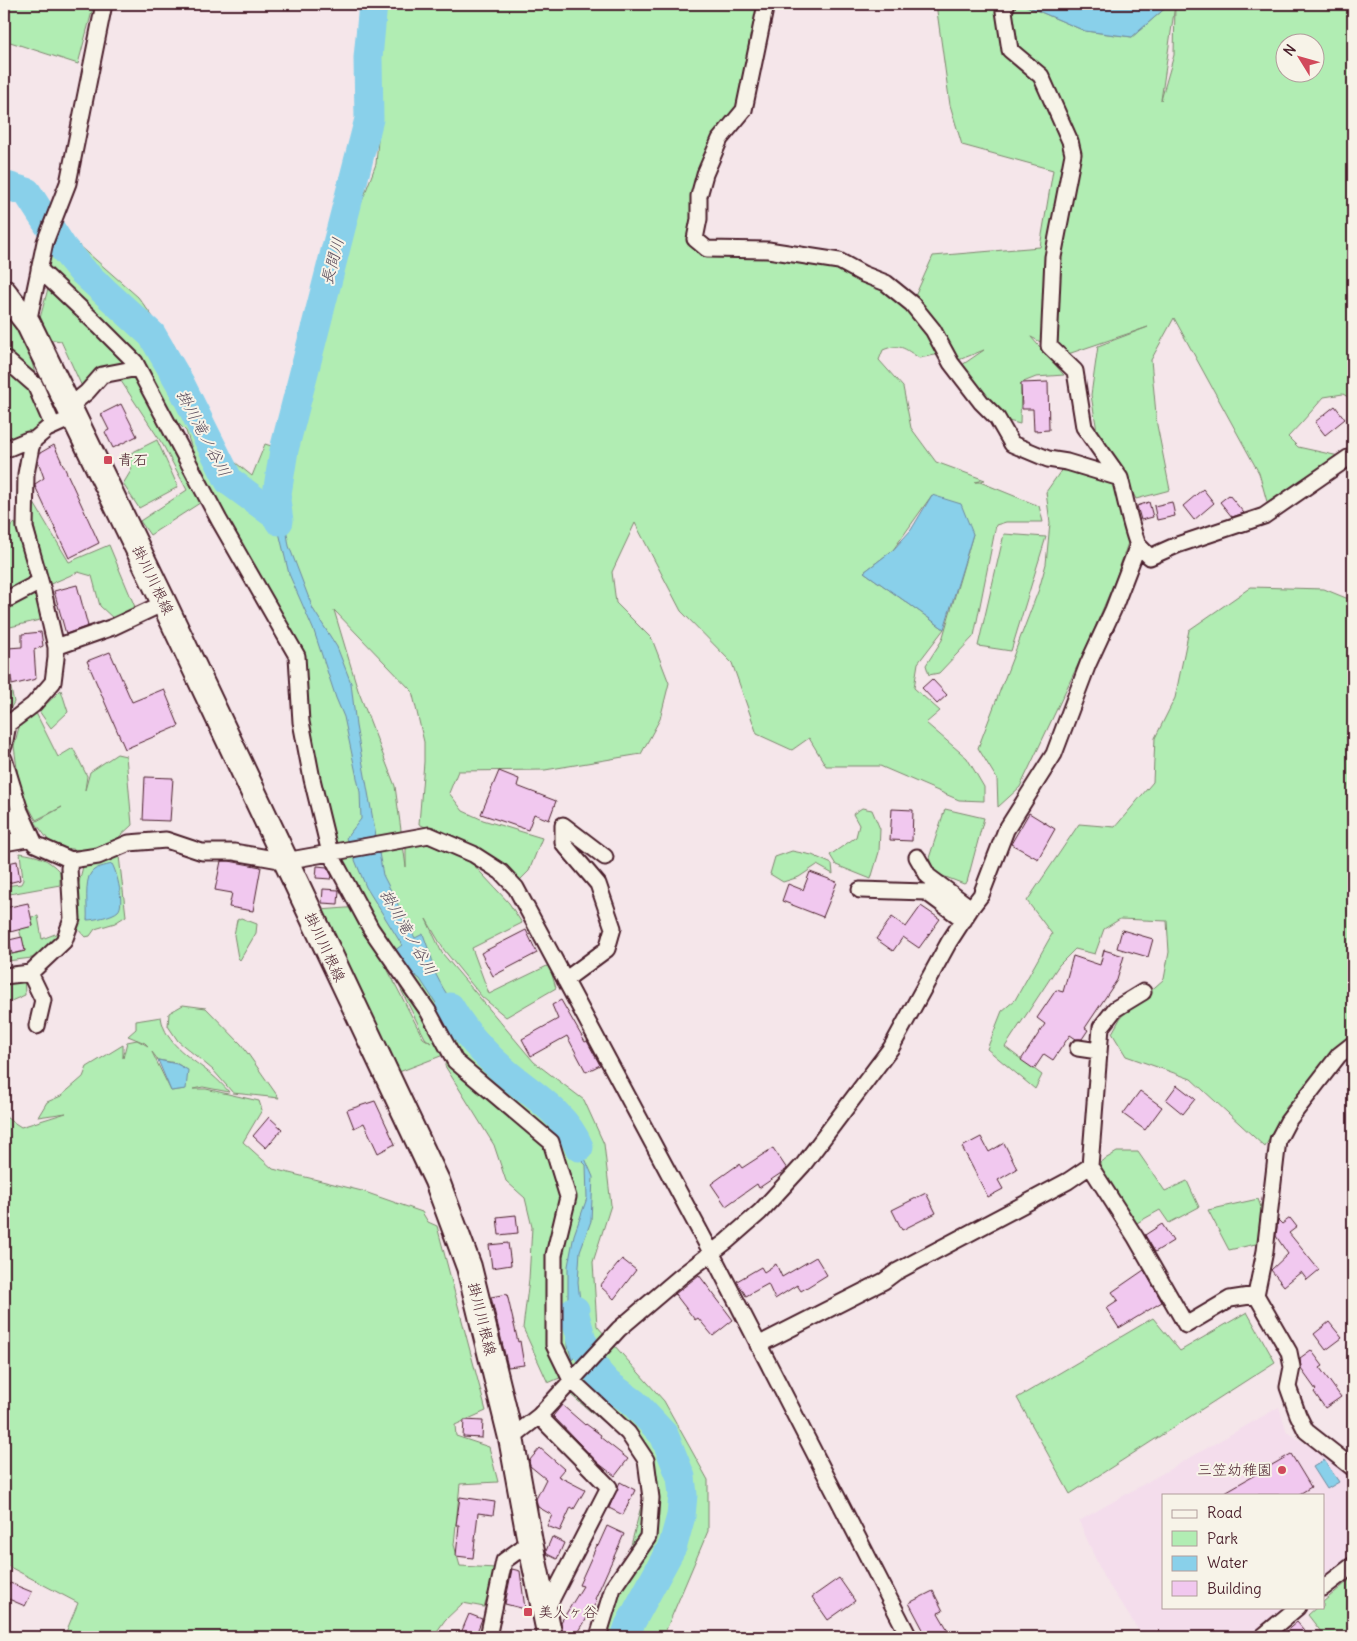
<svg xmlns="http://www.w3.org/2000/svg" width="1357" height="1641" font-family="Delius,'Klee One',sans-serif">
  <style>
    .built { fill: #f4ddec }
    .green { fill: #b1edb3; stroke: #7e866f; fill-rule: evenodd }
    .water { fill: #89d0ea; stroke: #70899e }
    .lines { fill: none; stroke-linecap: round; stroke-linejoin: round }
    .river { stroke: #89d0ea; stroke-width: 29 }
    .building { fill: #f1c8ef; stroke: #4a1f2b }
    .minor-casing { stroke: #4a1f2b; stroke-width: 19 }
    .primary-casing { stroke: #4a1f2b; stroke-width: 28 }
    .minor { stroke: #f7f3e8; stroke-width: 15 }
    .primary { stroke: #f7f3e8; stroke-width: 24 }
    .poi-dot { fill: #d1495b; stroke: #f7f3e8; stroke-width: 2 }
    .labels { text-anchor: middle; stroke-width: 4; stroke-linejoin: round; paint-order: stroke }
    .poi-label { font-size: 15px; fill: #4a1f2b; stroke: #f7f3e8; text-anchor: start }
    .street-label { font-size: 15px; fill: #4a1f2b; stroke: #f7f3e8 }
    .water-label { font-size: 16px; font-style: italic; fill: #5a4b5b; stroke: #f7f3e8 }
  </style>
  <rect width="100%" height="100%" fill="#f5e6ea"/>
  <filter id="ink" filterUnits="userSpaceOnUse"><feTurbulence type="fractalNoise" baseFrequency=".02" numOctaves="2"/><feDisplacementMap in="SourceGraphic" scale="10" xChannelSelector="R" yChannelSelector="G"/><feConvolveMatrix kernelMatrix="1 2 1 2 8 2 1 2 1" color-interpolation-filters="sRGB"/></filter>
  <g filter="url(#ink)">
    <path class="built" d="M1279,1407L1287,1432L1353,1473V1558L1323,1582V1495H1163V1607H1291L1262,1637H1143L1103,1576L1079,1521Z"/>
    <path class="green" d="M4,4H94L78,64L4,40Z
      M382,4H765L744,110L720,139L693,242L818,258L912,303L933,256L1040,247L1053,170L962,145L950,105L936,4H1022L1085,31L1132,37L1170,4H1353V400L1343,394L1324,397L1302,422L1288,437L1298,447L1348,458L1269,509L1259,473L1174,318L1151,360L1157,425L1170,490L1136,499L1120,469L1098,437L1091,395L1098,346L1148,327L1065,355L1031,337L1064,375L1036,377L1021,383L1020,424L997,418L981,402L962,365L984,350L951,363L946,353L919,358C904,348 900,343 883,350L879,360L903,387L911,428L936,462L985,480L975,482H980L1039,506L1043,522H1006L996,525L974,636L939,673L929,675L926,665L942,640L973,534L932,495L893,550L864,572L944,629L918,663L914,688L940,711L926,723L967,758L984,787V801L959,800L880,766H826L809,738L792,750L757,734L732,663L681,611L635,523L612,572L616,603L652,639L669,683L660,719L641,754L545,770L458,771L449,793L463,811L483,820L542,838L529,871L517,883L477,853L419,824L424,762V742L412,691L334,610L358,690L395,786L406,867V848L425,843L470,861L509,903L522,923L472,948L489,994L549,965L556,988L506,1017L482,997L444,950L426,919L442,953L534,1062L584,1100L604,1144L611,1205L593,1262L597,1326L664,1401L708,1480V1531L663,1637H594V1631L630,1549L647,1483L629,1444L564,1389L562,1377L548,1383L523,1328L529,1279L532,1227L525,1198L506,1181L494,1145L445,1066L446,1054L399,1072L320,910L359,907L330,853L312,779L288,652L209,500L186,431L173,418L206,499L150,535L140,521L187,490L163,445L119,378L136,364L85,302L48,267L56,238L63,231L138,297L174,345L198,395L207,421L225,454L252,476L265,444L284,450L319,316L376,164L381,104L379,37ZM1175,5L1174,55L1161,100ZM1284,42H1314V72H1284ZM364,915L425,1038L431,1043L423,1038L378,951Z
      M50,281L131,364L83,389L61,341L48,339L39,322Z
      M4,313L26,339L38,386L54,420L28,441L4,445Z
      M157,440L178,487L139,508L123,484L132,469L127,455Z
      M1067,462L1120,478L1132,531L1116,578L1091,637L1020,787L998,807L997,779L978,748L1039,589L1046,564L1050,523L1046,492Z
      M31,498L69,562L109,545L135,607L114,619L100,606L92,576L78,572L46,586L31,510Z
      M15,523L44,619L6,628V656L4,655V532Z
      M1004,534L1046,537L1011,651L978,646Z
      M1251,587L1324,589L1346,598H1353V957H1350L1353,958V1045L1287,1106L1265,1147L1191,1079L1126,1056L1112,1033L1121,1017L1164,979L1169,952L1167,921L1120,919L1104,929L1095,954L1075,949L1059,965L1005,1047L1042,1075L1035,1089L987,1049L1002,1011L1015,1000L1052,934L1027,901L1079,824L1115,827L1153,782L1155,738L1175,698L1189,630Z
      M4,658L14,702L4,720Z
      M61,690L68,712L51,728L39,711Z
      M35,711L58,757L73,748L87,776L85,790L90,772L117,754L126,756L132,825L118,838L89,851L63,848L49,841L35,822L62,807L36,820L20,791L14,746L19,727Z
      M862,808L872,810L880,829L879,852L871,879L836,865L830,855L856,837L859,825L853,814Z
      M945,809L984,818L967,882L964,884L935,873L929,858Z
      M792,851L812,855L832,864L833,874L817,865L799,877L783,882L770,874L775,857Z
      M20,853C39,856 47,858 60,872V885L4,895V886L21,884L23,880Z
      M119,856L126,916L115,923L95,929L90,936L85,937L76,927L75,897L84,863Z
      M38,916L42,939L63,931L51,948L32,958L7,961L8,955L25,951L19,929L33,926L31,917Z
      M241,918L257,924L256,933L240,960L238,958L234,935L237,920Z
      M24,971L25,995L4,1004V976Z
      M183,1005L206,1008L241,1044L279,1098L233,1093L213,1070L178,1041L168,1026L169,1013Z
      M161,1017C165,1045 193,1059 212,1075C218,1080 224,1086 229,1092L203,1087L193,1089H206L259,1101L262,1110L243,1142L273,1169L362,1191L422,1212L428,1222L437,1226L486,1411L455,1425L456,1436L489,1447L498,1482L460,1484L454,1545L460,1566L496,1568L484,1607L463,1603L445,1620L433,1637H64L78,1603L6,1565L4,1567V1116L21,1127L66,1113L38,1117L47,1102L61,1096L83,1077L87,1067L123,1045V1058L127,1042L137,1040L148,1046L145,1043L128,1036L136,1029V1021ZM152,1052L158,1060L176,1063L187,1070L185,1089L171,1091Z
      M1117,1152H1138L1165,1191L1187,1181L1199,1207L1169,1223L1160,1210L1135,1224L1100,1166V1162Z
      M1258,1199L1262,1210L1260,1243L1229,1250L1208,1210Z
      M1247,1312L1275,1362L1070,1494L1017,1398L1153,1318L1180,1351Z
      M1353,1577V1637H1325L1308,1615L1317,1607H1323V1602Z"/>
    <path class="water" d="M1022,4H1170L1132,37L1085,31Z
      M277,472L289,546L313,609L337,647L351,683L356,726L383,875L415,938L423,934L432,959L433,969L443,988L473,1035L469,1046L455,1032L420,979L405,968L394,951L402,945L366,887L346,838L361,819L360,792L344,717L336,698L314,631L289,574L272,503Z
      M932,495L961,504L973,534L944,629L864,572L893,550L911,530Z
      M112,864C117,872 125,905 118,911C113,916 94,920 87,920C88,909 84,881 91,873C95,867 105,866 112,864Z
      M158,1060L177,1064L188,1070L186,1089L171,1091Z
      M503,1070L572,1128L593,1177L591,1221L580,1251L578,1282L583,1331L589,1341L572,1360L568,1346V1266L574,1235L587,1198L586,1165L572,1151L552,1119L509,1079Z
      M1324,1460L1339,1482L1327,1489L1313,1467Z"/>
    <g class="lines">
      <path class="river" d="M4,185L27,192L63,248L81,270L152,335L180,383L229,481L278,517
        M279,521L276,500L284,450L369,119L368,58L373,4
        M450,1007C465,1034 486,1056 510,1076C536,1097 566,1115 579,1147
        M575,1310V1315L582,1340L598,1373L608,1384L634,1403L664,1435L681,1477L683,1495L681,1516L673,1545L629,1626L625,1637"/>
    </g>
    <path class="building" d="M1048,382L1049,430L1034,431L1033,409H1022L1021,383Z
      M121,404L137,436L113,448L105,432L109,430L101,414Z
      M1335,406L1345,419L1325,435L1315,422Z
      M54,445L99,543L69,558L35,486V484L44,478L38,461L40,453Z
      M1203,489L1214,503L1194,520L1183,506Z
      M1229,495L1244,513L1232,517L1220,502Z
      M1149,502L1153,517L1141,520L1137,506Z
      M1172,502L1175,516L1157,520L1154,506Z
      M77,585L88,626L66,634L54,591Z
      M41,632L43,646L34,650L36,679L12,685L8,648L22,647V634Z
      M110,652L132,702L164,689L179,726L125,749L87,661Z
      M932,679L947,695L937,704L922,688Z
      M499,771L519,779L517,786L556,801L549,820L534,814L528,830L481,814Z
      M145,777L173,778L170,821L143,820Z
      M892,809L913,810L912,841L890,840Z
      M1029,813L1055,829L1038,859L1011,844Z
      M17,861L20,880L4,884V864Z
      M221,861H229L261,867L253,911L229,907L232,893L215,890Z
      M317,866L327,867L332,876L331,879L316,878Z
      M810,872L837,882L823,917L782,901L788,884L803,890Z
      M323,889L339,890L338,904L322,903Z
      M28,903L33,926L10,932L5,908Z
      M921,906L940,919L919,948L903,937L893,951L876,939L892,917L906,927Z
      M526,930L537,953L493,976L481,953Z
      M1122,930L1153,939L1148,957L1117,948Z
      M22,937L25,951L12,954L9,940Z
      M1104,950L1124,956L1117,980L1085,1028L1088,1030L1082,1039H1076L1070,1035L1053,1060L1044,1054L1034,1069L1021,1060L1045,1024L1037,1018L1056,990L1063,992L1073,956L1100,965Z
      M561,1000L585,1042L587,1041L600,1065L586,1072L567,1036L531,1056L522,1039L558,1019L552,1005Z
      M1177,1085L1195,1099L1183,1114L1166,1100Z
      M1140,1091L1162,1107L1145,1130L1123,1114Z
      M375,1101L395,1144L378,1153L364,1123L354,1128L347,1110Z
      M269,1117L282,1129L266,1148L253,1136Z
      M981,1137L989,1152L1004,1143L1017,1169L998,1180L1003,1189L988,1197L962,1147Z
      M773,1148L787,1169L759,1188L757,1184L726,1206L711,1184L739,1164L742,1168Z
      M926,1193L936,1213L902,1230L892,1210Z
      M516,1215L518,1233L499,1235L497,1217Z
      M1290,1218L1297,1227L1289,1233L1319,1270L1307,1280L1301,1272L1284,1286L1271,1270L1288,1254L1276,1236L1278,1220L1282,1224Z
      M1162,1224L1173,1241L1155,1252L1145,1235Z
      M508,1243L511,1265L492,1268L489,1245Z
      M816,1257L827,1275L801,1291L797,1285L775,1299L768,1284L746,1296L737,1281L761,1267L764,1272L776,1264L782,1277Z
      M622,1259L636,1270L614,1299L600,1286Z
      M1144,1270L1162,1302L1119,1328L1106,1308L1118,1300L1112,1292Z
      M699,1275L733,1320L713,1336L698,1318L695,1320L675,1294Z
      M507,1294L518,1342L520,1341L524,1365L508,1367L491,1297Z
      M1329,1322L1342,1338L1326,1350L1314,1334Z
      M1311,1350L1323,1366L1320,1368L1341,1397L1325,1408L1314,1392L1316,1390L1301,1369L1300,1358Z
      M562,1405L585,1425L586,1424L601,1435L600,1437L628,1459L615,1476L598,1463L553,1416Z
      M464,1420L483,1421L482,1438L463,1437Z
      M540,1448L564,1469L558,1476L585,1490L574,1509L571,1507L560,1531L547,1526L552,1515L538,1507L536,1499L546,1479L530,1466L529,1461Z
      M1291,1454L1311,1487L1298,1495H1220Z
      M620,1482L635,1490L623,1515L609,1508Z
      M460,1497L495,1502L493,1515L478,1513L473,1558L456,1556L459,1525H456Z
      M607,1526L624,1534L595,1599L597,1601L578,1633H576V1637H563L561,1622L583,1586L579,1585L597,1545L598,1546Z
      M552,1537L564,1543L557,1559L547,1554L546,1551Z
      M512,1569L520,1571L525,1609L505,1604Z
      M839,1578L855,1601L828,1620L812,1597Z
      M10,1583L32,1592L25,1606L4,1597Z
      M933,1591L943,1611L938,1613L952,1637H927L909,1603Z
      M469,1614L482,1619L475,1637L461,1633Z
      M1297,1622L1310,1637H1279Z"/>
    <g class="lines">
      <g class="minor-casing">
        <path id="minor" d="M1007,4L1004,11L1010,50L1041,76L1070,141L1073,154L1053,257L1049,346L1075,371L1084,427L1120,478
          M39,269L99,326L135,362L219,520L297,656L301,722L312,779L330,853L371,929L428,1011L455,1061L551,1142L568,1197L554,1255V1345L571,1380L628,1433L646,1460L651,1498L648,1537L613,1588L598,1637
          M28,323L45,242L68,183L104,4
          M4,358L35,385L53,426
          M69,407L87,392L102,375L138,368
          M4,450L28,440H34
          M1138,545L1150,557L1177,545L1264,516L1348,458L1353,456
          M4,601L40,582
          M56,647L113,627L164,603
          M4,746L8,724L33,705L53,682L56,658V647L43,591L25,528L26,474L31,447L34,440L47,429L74,417
          M4,759L20,811L35,844L71,860
          M4,813L13,820L23,838
          M4,843L32,838
          M917,857L928,876L971,908
          M860,890L926,892L964,920
          M30,973L43,1000L37,1026
          M4,976L30,973L64,941L72,919L69,868L71,860L98,856L129,843L166,840L202,852H234L285,861L429,835L473,854L501,872L516,888L711,1252L909,1637
          M565,980L607,949L613,928L598,884L563,843V825L605,857
          M1353,1044L1339,1055L1288,1121L1278,1140L1265,1251L1256,1295L1289,1352L1292,1367L1288,1387L1298,1415L1306,1431L1353,1468
          M1078,1048L1098,1051
          M1090,1166L1101,1027L1115,1009L1143,992
          M758,1345L884,1281L896,1272L1068,1181L1090,1166L1136,1238L1186,1325L1230,1299L1256,1295
          M539,1416L609,1487L545,1612
          M511,1438L539,1416L619,1329L680,1277L727,1241L760,1212L803,1165L891,1048L949,942L971,908L981,895L1006,830L1054,754L1088,664L1113,610L1138,545C1130,525 1126,500 1120,478L1067,462L1048,459L1012,444L997,418L981,402L951,363L933,330L912,304L886,283L863,274L839,261L768,250L707,249L695,239L699,219V196L705,174L720,139L744,110L766,4
          M1323,1588L1353,1565
          M488,1637L504,1561L530,1542
          M1262,1637L1298,1607"/>
      </g>
      <g class="primary-casing">
        <path id="primary" d="M4,292L28,323L69,407L164,603L437,1181L469,1267L511,1438L530,1542L550,1637"/>
      </g>
      <use href="#minor" class="minor"/>
      <use href="#primary" class="primary"/>
    </g>
  </g>
  <g class="poi-dot">
    <rect x="103" y="455" width="10" height="10" rx="2.5"/>
    <circle cx="1282" cy="1470" r="5"/>
    <rect x="523" y="1607" width="10" height="10" rx="2.5"/>
  </g>
  <g class="labels">
    <g class="poi-label">
      <text x="118" y="465">青石</text>
      <text x="1272" y="1475" text-anchor="end">三笠幼稚園</text>
      <text x="538" y="1617">美人ヶ谷</text>
    </g>
    <g class="street-label">
      <text transform="translate(153 580) rotate(64)" y="5">掛川川根線</text>
      <text transform="translate(325 947) rotate(65)" y="5">掛川川根線</text>
      <text transform="translate(482 1319) rotate(76)" y="5">掛川川根線</text>
    </g>
    <g class="water-label">
      <text transform="translate(332 261) rotate(-75)" y="6">長間川</text>
      <text transform="translate(204 433) rotate(62)" y="6">掛川滝ノ谷川</text>
      <text transform="translate(409 932) rotate(60)" y="6">掛川滝ノ谷川</text>
    </g>
  </g>
  <rect width="1357" height="1641" fill="none" stroke="#f7f3e8" stroke-width="20"/>
  <rect x="10" y="10" width="1337" height="1621" fill="none" stroke="#4a1f2b" stroke-width="2" filter="url(#ink)"/>
  <rect x="1162" y="1494" width="162" height="115" fill="#f7f3e8" stroke="#b29e9c"/>
  <rect x="1172" y="1510" width="25" height="8" fill="#f7f3e8" stroke="#b29e9c"/>
  <text x="1207" y="1518" font-size="15" fill="#4a1f2b">Road</text>
  <rect x="1172" y="1531" width="25" height="15" fill="#b1edb3" stroke="#b29e9c"/>
  <text x="1207" y="1544" font-size="15" fill="#4a1f2b">Park</text>
  <rect x="1172" y="1556" width="25" height="15" fill="#89d0ea" stroke="#b29e9c"/>
  <text x="1207" y="1568" font-size="15" fill="#4a1f2b">Water</text>
  <rect x="1172" y="1581" width="25" height="15" fill="#f1c8ef" stroke="#b29e9c"/>
  <text x="1207" y="1594" font-size="15" fill="#4a1f2b">Building</text>
  <g transform="translate(1300 58) rotate(307)"><circle r="24" fill="#f7f3e8" stroke="#b29e9c"/>
  <path d="M0-4L9 19L0 12L-9 19Z" fill="#d1495b"/>
  <text y="-8" font-size="14" font-weight="bold" text-anchor="middle" fill="#4a1f2b">N</text>
  </g>
</svg>
